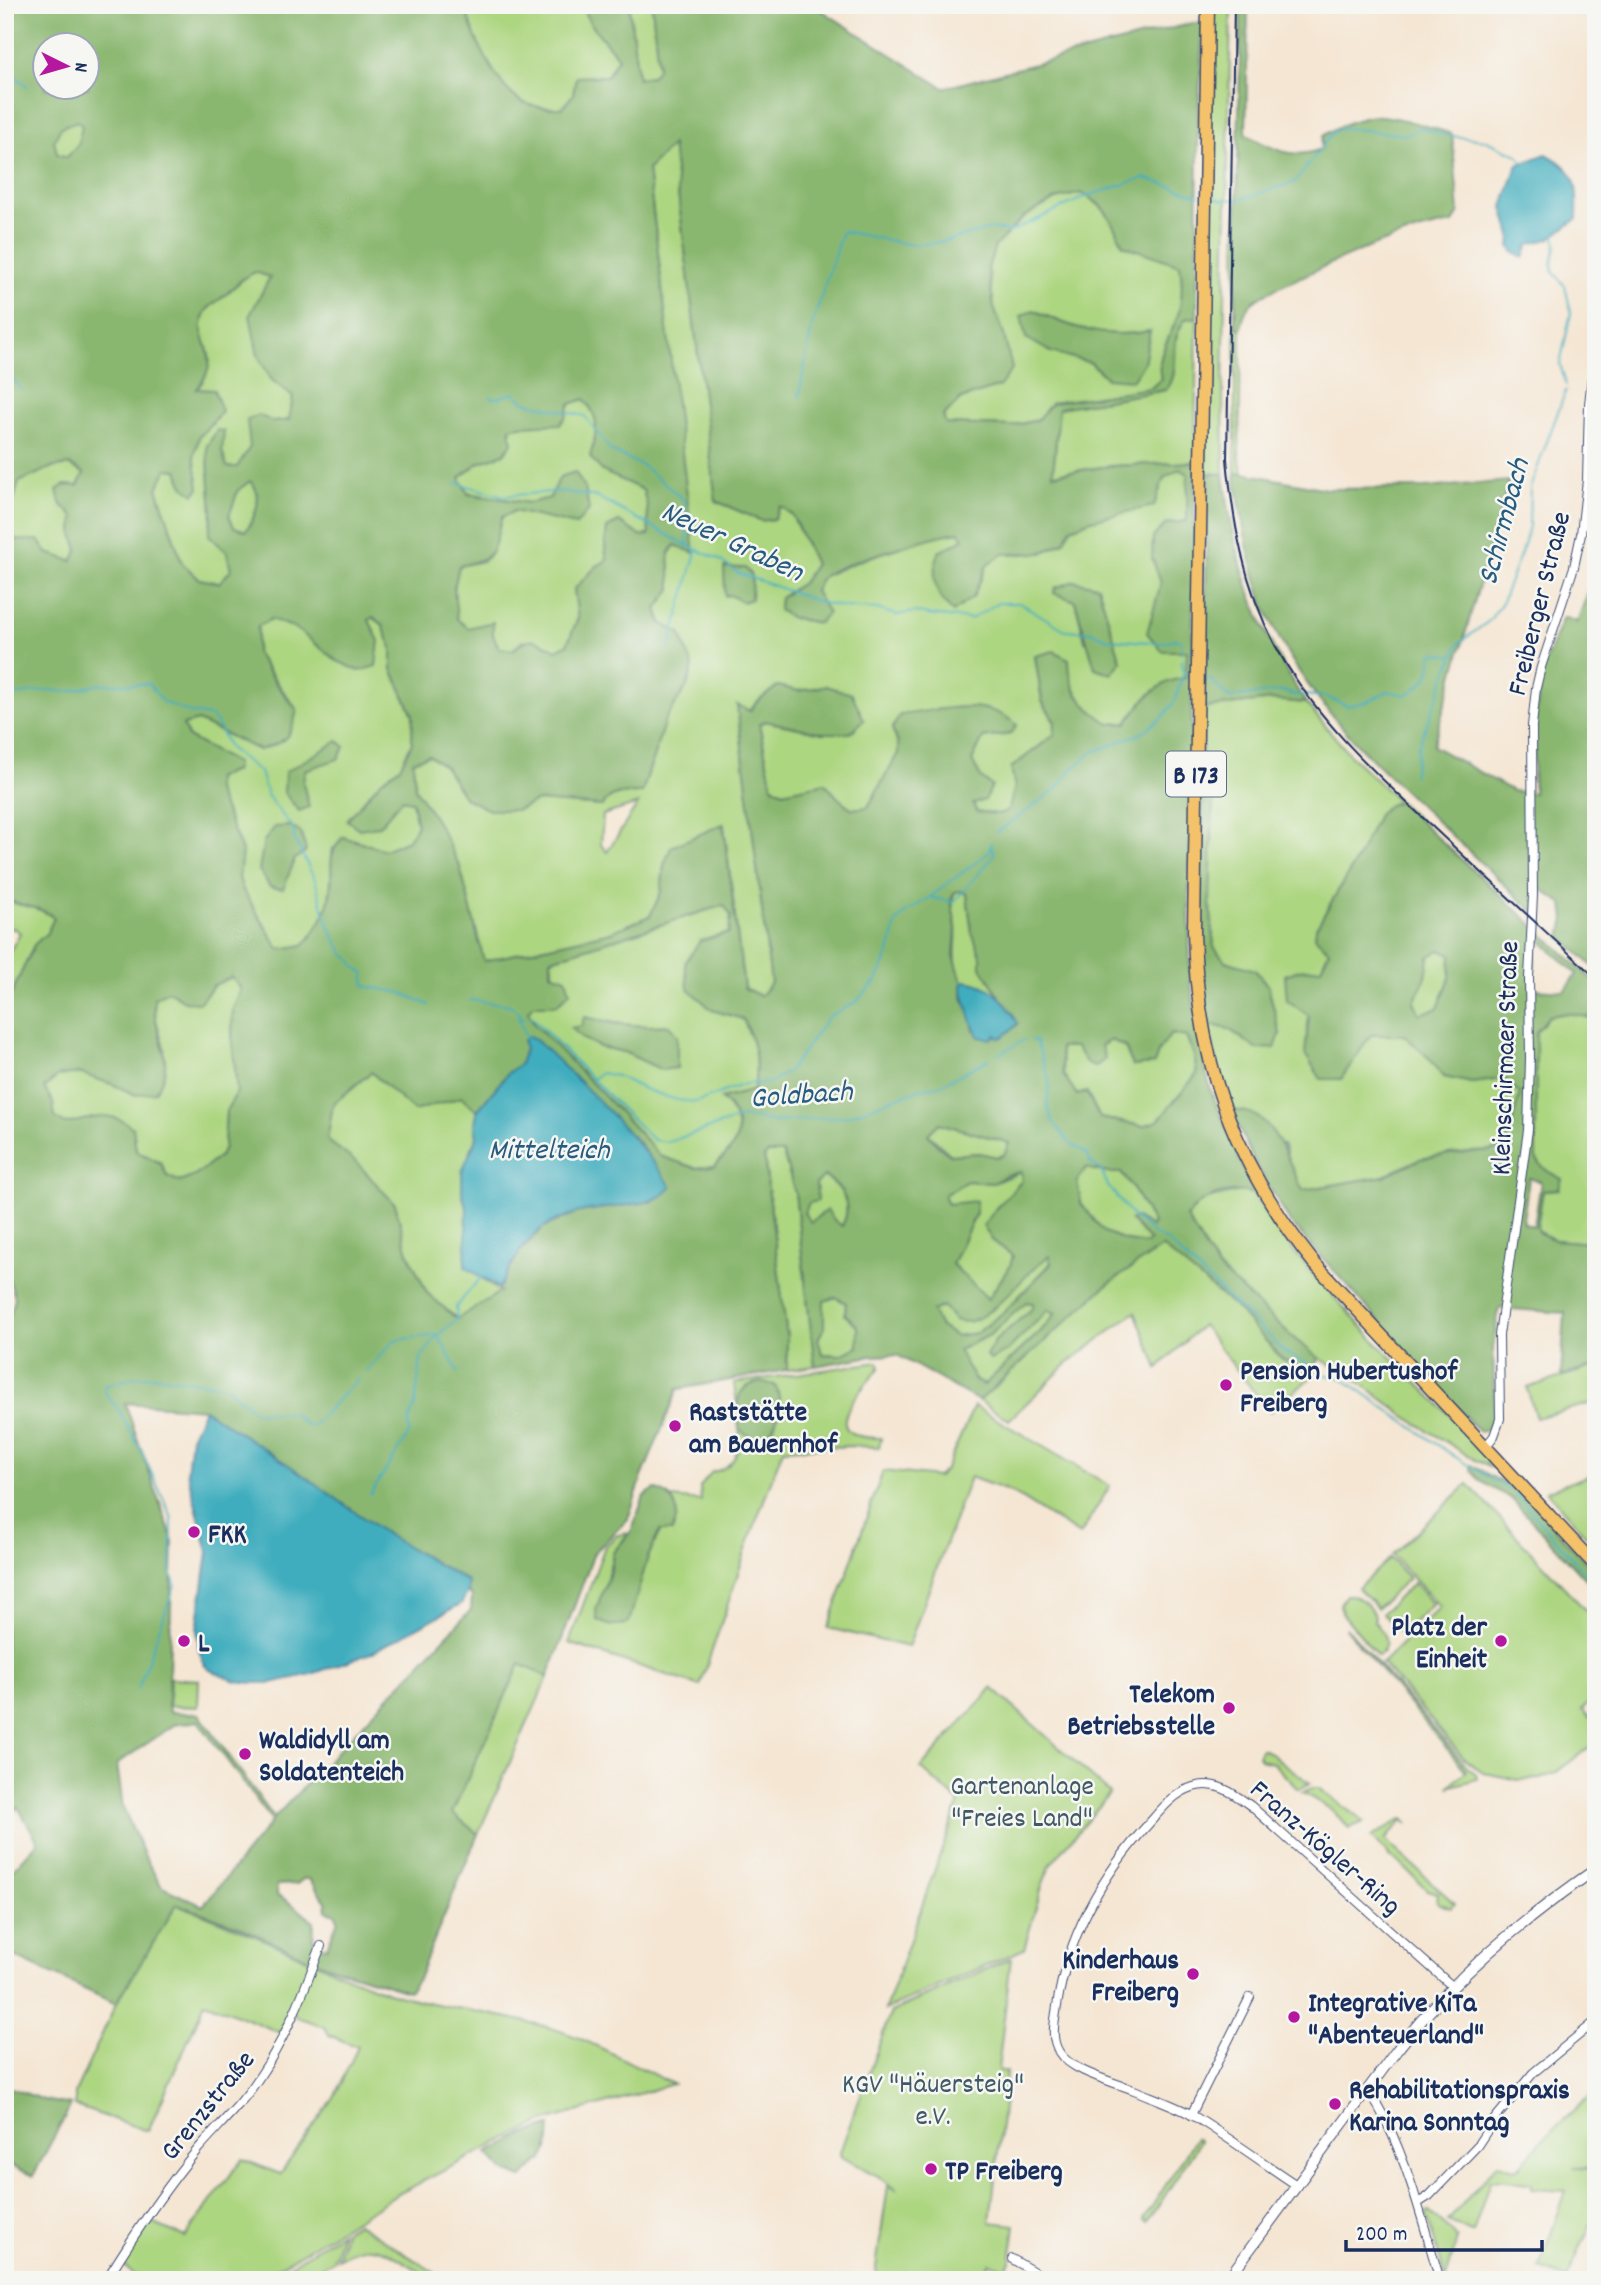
<svg xmlns="http://www.w3.org/2000/svg" width="1601" height="2285" font-family="Dekko,sans-serif">
  <style>
    .green { fill: #add681; stroke: #648270; stroke-width: 2; fill-rule: evenodd }
    .forest { fill: #8ab76f; stroke: #527366; stroke-width: 2; fill-rule: evenodd }
    .water { fill: #40adbe; stroke: #2e6e8e; stroke-width: 2 }
    .lines { fill: none; stroke-linecap: round; stroke-linejoin: round }
    .stream { stroke: #40adbe; stroke-width: 2 }
    .minor-casing { stroke: #3c4a70; stroke-width: 10 }
    .tertiary-casing { stroke: #3c4a70; stroke-width: 12 }
    .primary-casing { stroke: #3c4a70; stroke-width: 15 }
    .minor { stroke: #fff; stroke-width: 8 }
    .tertiary { stroke: #fff; stroke-width: 10 }
    .primary { stroke: #f3c26a; stroke-width: 12 }
    .rail { stroke: #1b2f5e; stroke-width: 2 }
    .poi-dot { fill: #b5179e; stroke: #f6f6f2; stroke-width: 2.5 }
    .labels { text-anchor: middle; stroke-width: 5; stroke-linejoin: round; paint-order: stroke }
    .shield { fill: #f6f6f2; stroke: #5d6b8a; stroke-width: 2 }
    .shield-label { font-size: 26px; font-weight: bold; fill: #1b2f5e }
    .street-label { font-size: 28px; fill: #1b2f5e; stroke: #f6f6f2 }
    .poi-label { font-size: 28px; font-weight: bold; fill: #1b2f5e; stroke: #f6f6f2; text-anchor: start }
    .park-label { font-size: 28px; fill: #405967; stroke: #f6f6f2 }
    .water-label { font-size: 30px; font-style: italic; fill: #285b80; stroke: #f6f6f2 }
  </style>
  <rect width="100%" height="100%" fill="#f6f6f2"/>
  <filter id="ink" filterUnits="userSpaceOnUse"><feTurbulence type="fractalNoise" baseFrequency=".0143" numOctaves="2"/><feDisplacementMap in="SourceGraphic" scale="14" xChannelSelector="R" yChannelSelector="G"/><feConvolveMatrix kernelMatrix="1 2 1 2 8 2 1 2 1" color-interpolation-filters="sRGB"/></filter>
  <filter id="wash" filterUnits="userSpaceOnUse"><feTurbulence type="fractalNoise" baseFrequency=".00686" numOctaves="4" result="noise"/><feDisplacementMap in="SourceGraphic" scale="28" xChannelSelector="R" yChannelSelector="G"/><feGaussianBlur stdDeviation="1.57" result="paint"/><feColorMatrix in="noise" values="0 0 0 0 0 0 0 0 0 0 0 0 0 0 0 0 0 1.4 0 .05"/><feComposite in="paint" operator="in"/></filter>
  <g filter="url(#wash)">
    <rect width="100%" height="100%" fill="#f5e6d3"/>
    <path class="green" d="M466,5H582C587,25 607,41 618,58L607,76L576,77L573,95L562,108C546,108 533,108 519,100C498,88 468,29 466,5Z
      M629,5H652L658,67L652,76L638,78Z
      M1211,5H1231L1223,393L1224,474L1205,473Z
      M77,121L82,124L79,143L68,157L57,154L54,141L61,127Z
      M672,144L716,501L762,521L780,506L792,515L815,564L802,583L780,598L779,610L792,618L818,623L814,591L823,576L861,560L940,534L960,532L964,539L939,552L973,597L987,565L1003,554L1042,553L1064,542L1071,528L1091,520L1180,469L1188,474L1187,521L1166,524L1152,558L1161,582L1156,603L1187,651L1186,679C1161,678 1140,702 1127,723L1109,724L1086,707L1069,680V659L1035,656L1042,701L1055,722L1054,735L1011,768L1015,787L1008,811L998,814L977,812L973,804L981,778L972,761L983,738L1011,734L937,711L901,715L892,729L898,743V753L868,807L852,809L838,798L825,783L783,792L772,786L759,724L764,721L823,733L826,686L799,691L778,686L757,702L750,711L737,705L771,983L760,996L744,988L724,825L664,865L661,893L650,916L611,932L484,962L460,867L415,788L413,760L429,754L445,767L465,798L517,810L537,801L602,806C611,792 627,793 642,793L665,720L687,686L657,609L671,589L669,554L675,545L693,552L648,169ZM1098,586L1120,661L1085,641L1075,601ZM638,804L607,852L601,845L603,815Z
      M1081,193C1107,206 1111,220 1123,245L1180,265C1183,283 1183,298 1178,315C1171,337 1155,356 1161,379L1151,388L1052,403L1037,420L1012,426L946,424L943,417L961,399L1000,386L1004,335L994,308L988,268L995,246L1023,218L1056,199ZM1033,310C1074,329 1104,340 1150,331L1107,378Z
      M255,272L270,276L267,285L271,379L293,397L290,420L273,422L250,447L238,467H227L222,451L207,446L212,512L209,535L227,552L231,570L219,583L199,579L182,563L157,488L167,469L178,470L183,486L199,488L194,455L199,437L213,424L205,391L196,389C228,352 191,342 205,313C208,306 219,300 225,295C236,286 242,277 255,272Z
      M1197,317L1195,462L1110,466L1053,474L1059,408L1166,390C1178,376 1174,358 1176,340C1177,333 1181,326 1185,319Z
      M1235,326L1241,329L1239,458L1243,473L1235,474Z
      M584,399L590,406L598,425L643,490L647,505L649,535L641,537L619,522L605,548L607,560L597,566L574,589L578,618L567,645L556,650L523,640L513,650L499,648L493,635L468,628L456,619L454,588L459,566L483,561L491,554L501,517L514,511L576,525L560,478L550,498L529,503L468,493L459,478L478,463L504,454L509,428L565,418L570,404Z
      M69,465L84,473L78,486L64,485L60,503L74,517L73,534L78,550L72,561L47,553L38,540H16C6,522 13,501 19,482L50,468Z
      M250,481C265,494 255,518 246,531L234,527L229,516L238,490Z
      M372,617L382,624L392,648V669L413,715L412,743L400,767L381,781L360,804L379,826L401,799L412,801L417,825L408,840L385,850L353,839L332,849C331,879 333,922 306,943C300,948 287,948 279,949L243,890L239,878L242,851L216,790V778L235,771L188,737L183,725L198,721L259,750L297,710L256,653L258,626L271,619L296,628L337,661Z
      M1273,700L1306,703L1351,756L1398,801L1387,806L1378,815L1357,859L1316,928V937L1329,951L1321,968L1299,970L1309,1016L1306,1054L1341,1079L1370,1035H1404L1429,1058L1444,1077L1472,1083L1503,1079L1520,1093L1505,1150L1449,1154L1420,1159L1384,1176L1303,1190L1292,1172L1284,1146L1231,1111L1223,1088L1208,1024L1229,1029L1257,1049L1280,1034L1268,986L1255,970L1225,961L1214,947L1210,902L1209,792H1202L1203,708Z
      M961,891L967,894L972,933L1002,1001C989,988 981,982 962,981C951,957 958,947 956,925C954,913 950,904 955,892Z
      M5,899C23,908 39,905 54,918L47,933L34,945L5,1008V960L20,933L14,928L5,931Z
      M724,905L731,916L729,933L700,941L712,1010L743,1019C756,1045 758,1062 754,1090L721,1099C734,1109 743,1128 734,1144C730,1152 721,1159 715,1166L695,1168L660,1156L619,1111L534,1024L527,1011L533,1005H557L551,959ZM585,1017C614,1024 640,1028 669,1025L662,1070L624,1052L600,1047L572,1028L582,1026Z
      M1440,949L1451,955L1450,978L1438,1008L1420,1015L1414,1002L1426,977L1429,957Z
      M232,977L241,990L233,1009L232,1036L237,1092L226,1111L224,1147L221,1155L195,1176L180,1182L167,1176L161,1163L136,1151L133,1128L78,1122L65,1124L54,1117L53,1103L44,1087C48,1084 53,1079 57,1077C78,1065 117,1086 136,1095L165,1050L156,1020L154,998L168,991L185,1001L199,1003L214,985Z
      M1567,1013L1596,1019V1239L1591,1243L1555,1240L1538,1232L1537,1226L1543,1190L1559,1189L1547,1171L1536,1160V1032L1549,1016Z
      M1171,1034L1186,1036L1194,1054L1197,1074L1159,1121L1143,1126L1100,1118L1087,1092L1077,1095L1063,1074L1060,1047H1076L1087,1064L1101,1045L1112,1040L1125,1047L1133,1066L1154,1064L1159,1050Z
      M371,1072L414,1111L462,1097L477,1111L475,1124L477,1137L470,1149L462,1194L467,1208L465,1266L500,1292L457,1319L427,1293L408,1253L395,1204L327,1140L333,1104Z
      M939,1123L1009,1142L1005,1155L997,1157L979,1153L951,1155L928,1134Z
      M768,1153H783L795,1193L815,1366L787,1370V1337L764,1156Z
      M1086,1168L1108,1173H1121C1135,1188 1142,1205 1153,1223L1151,1227L1136,1218L1131,1221L1150,1241L1146,1244L1127,1241L1104,1232L1081,1204L1077,1181Z
      M1021,1172L1022,1181L997,1207L984,1226L992,1240L1013,1256L1010,1266L987,1300L952,1264L976,1213V1202L948,1204L944,1195L967,1181L993,1183Z
      M823,1176C843,1186 853,1206 842,1226L835,1221L817,1217L811,1223L804,1213L816,1184Z
      M1241,1191L1252,1193L1279,1233L1316,1278L1380,1346L1465,1430L1501,1471L1477,1461L1405,1416L1361,1383L1319,1358L1292,1337L1217,1267L1186,1217L1203,1200Z
      M1162,1246L1235,1307L1282,1358L1314,1375L1270,1412L1202,1325L1158,1368L1135,1312L1068,1363L1009,1420L979,1401L1104,1287Z
      M1049,1255L1051,1263L1004,1312L977,1333L955,1336L940,1326L932,1311L943,1306L954,1320L991,1311L1017,1283Z
      M835,1297L846,1303L845,1315L858,1327V1347L841,1355L822,1354L818,1339L824,1328V1301Z
      M1026,1302L1033,1303V1308L995,1341L1007,1351L1048,1309L1057,1312L1042,1330L984,1385L976,1381L957,1351L990,1335Z
      M878,1362L880,1367C859,1393 812,1439 881,1438L879,1447L853,1446L783,1449L751,1535L700,1686L569,1643L605,1546L616,1536L626,1533L627,1535L613,1553L605,1587L648,1557L660,1531H672V1498L701,1501L700,1487L712,1472C753,1466 737,1411 734,1383Z
      M1596,1366V1402L1536,1418L1527,1388Z
      M974,1406L1110,1486L1080,1535L1011,1492L970,1477L908,1647L828,1628L883,1471L938,1477L946,1469Z
      M1596,1473V1547L1546,1491Z
      M1468,1484L1590,1615L1596,1618V1696L1582,1710L1596,1724V1742L1555,1773L1540,1779L1518,1780L1485,1773L1465,1760L1382,1663L1440,1607L1392,1555Z
      M1390,1558L1409,1578L1377,1608L1358,1588Z
      M1414,1583L1433,1604L1401,1634L1382,1613Z
      M1346,1595C1359,1594 1369,1606 1375,1616L1374,1621C1384,1633 1392,1644 1378,1656L1342,1613L1340,1604Z
      M1345,1628L1349,1630L1465,1765L1476,1774L1477,1779L1448,1787L1466,1771Z
      M520,1664L548,1677L478,1834L452,1813Z
      M170,1678L199,1680L198,1707L169,1706Z
      M992,1688L1110,1793L1051,1864L1043,1883L1024,1949L885,2010L959,1802L921,1768Z
      M1261,1749H1264L1310,1783L1298,1789L1273,1763L1261,1760L1258,1756Z
      M1313,1788H1318L1364,1822L1349,1828L1332,1810L1302,1792Z
      M1402,1819H1405L1408,1824L1403,1820L1385,1840L1454,1903L1451,1908L1437,1903L1438,1893L1427,1890L1401,1864L1389,1857C1387,1848 1376,1844 1371,1837Z
      M176,1904C245,1928 309,1963 377,1988C432,2008 491,2011 547,2027C591,2039 632,2065 673,2084L549,2120L507,2138L398,2194L257,2280H141L121,2264L150,2222L185,2237L242,2159L280,2174L334,2097L358,2047L329,2035L325,2027L297,2017L289,2009L281,2033L205,2002L148,2131L75,2106V2093L116,2004Z
      M1011,1958L998,2070L1007,2072L990,2222L1015,2225L1010,2261L1006,2269L990,2263L977,2280H877L876,2267L888,2186L897,2190L878,2176L841,2157L840,2152L891,2012Z
      M1596,2091V2167L1573,2168L1596,2169V2212L1567,2279L1539,2268L1566,2191L1532,2189V2183L1490,2180L1473,2233L1448,2221L1498,2163L1513,2169L1519,2167L1544,2138Z
      M1196,2138L1200,2141L1148,2222L1144,2219Z
      M1429,2212L1450,2230L1457,2239L1446,2279L1426,2214Z
      M357,2223L446,2280C416,2280 391,2240 358,2249C351,2251 344,2256 337,2259L346,2230Z
      M342,2232L333,2261L297,2280H267Z"/>
    <path class="forest" d="M5,5H466C468,29 498,87 519,100C533,108 546,108 562,108L573,95L576,77L607,76L618,58C607,41 587,25 582,5H629L638,78L652,76L658,67L652,5H813L944,88L1192,23H1203L1198,126L1197,317L1185,319C1182,324 1179,329 1177,335C1171,354 1180,373 1166,390L1059,408L1053,474L1110,466L1195,462L1189,900L1190,977L1200,1048L1211,1091L1254,1195C1241,1188 1216,1193 1203,1201C1197,1204 1191,1212 1186,1217L1217,1267L1292,1337L1319,1358L1314,1375L1282,1359L1235,1307L1162,1247L1104,1287L979,1401L897,1355L872,1356L815,1366L795,1193L783,1153H768L764,1157L787,1337V1370L678,1389L642,1477L628,1519L594,1553L548,1677L520,1664L452,1813L478,1834L418,1979L408,1991L315,1962L238,1926L177,1904L116,2004L5,1952V1878L38,1842L18,1807L5,1820V1322H8L15,1298L5,1267V1008L34,945L47,933L54,918C39,905 23,908 5,899ZM46,46H88V88H46ZM77,121L82,124L79,143L67,157L57,154L54,141L61,127ZM672,145L716,501L762,521L774,519L780,506L792,515L815,564L802,583L780,598L779,610L792,618L819,623L828,613L815,591C817,587 819,580 823,577C834,565 940,534 959,532L964,539L939,552C931,576 933,594 953,612L973,597L987,565L1003,554L1041,553L1064,542L1071,528L1091,520L1154,506L1164,478L1180,469L1188,474L1187,521L1166,524L1153,537L1152,558L1161,583L1147,633L1162,651H1187L1186,678C1161,678 1140,702 1127,723L1109,724C1082,704 1069,693 1069,659L1054,651L1035,656L1042,701L1055,722L1054,735L1011,768L1015,787L1008,811L998,814L977,812L973,804L985,800L992,786L981,778L972,761L983,738L1011,734L1017,725C982,695 943,710 900,715L892,729L898,743V754L868,807L852,809L838,798L825,783L783,792L772,786L759,724L765,721L823,733H850L864,720L852,694L826,686L799,691L778,686L757,702L750,711L737,705L771,983L760,996L744,988L723,824L671,847L664,865L661,893L650,916L611,932L484,961L460,867L440,827L415,788L413,761L429,755L445,767L465,798L489,810H517L537,801L602,806C611,792 627,793 642,793L665,720L687,686L693,667L680,633L661,623L657,609L671,589L669,554L675,545L694,553L648,169ZM1081,193C1108,206 1111,220 1123,245L1180,265C1183,283 1183,298 1178,315C1171,337 1155,356 1161,379L1151,388L1052,403L1037,420L1012,426L946,424L943,416L961,399L1000,386L1012,369L1004,335L994,308L988,268L995,246L1023,217L1056,199ZM255,272L270,277L250,315L258,356L271,379L293,397L289,420L273,422L259,415L247,420L250,447L237,467H227L222,451L224,431L217,430L207,446L212,512L209,535L227,552L231,570L219,583L199,579L182,563L157,488L167,469L178,470L183,486L194,494L199,488L194,455L199,437L222,411L214,390L197,389C227,352 191,341 205,313C208,306 220,300 225,295C236,286 242,277 255,272ZM584,399C602,420 596,433 590,457L602,471L643,490L647,505L649,535L641,536L619,522L607,528L605,548L607,560L597,566L574,589L578,618L567,645L556,650C536,639 531,633 513,650L499,648L493,635V622L468,628L457,619L454,588L459,566C498,558 492,552 502,517L514,511L576,525L589,510L585,488L575,472L560,477L550,498L529,503L468,494L460,478L478,463L504,454L512,443L510,428L519,426L560,424L565,418L570,404ZM69,465L84,473L78,486L64,485L57,490L60,503L74,517L73,534L78,550L72,561L47,553L38,540H16C6,522 13,501 19,482L50,468ZM250,481C265,494 255,518 246,531L234,527L229,516L238,490ZM373,617L382,624L392,648V669L413,715L412,743L400,767L381,781L347,820L359,829L379,826L402,799L412,801L417,825L408,840L385,850L343,837C324,858 335,870 330,895C326,915 317,929 304,945L279,949L243,890L239,878L242,851L216,790V778L235,771L236,763L188,737L183,725L198,721L259,750C286,742 291,738 297,710L277,685L256,653L258,626L271,619L295,628L337,661L359,671L376,666L379,641L369,620ZM961,891L967,894L972,933L981,956V967L1002,1001L1012,1012L1018,1024L1001,1038L974,1030L969,1008L962,997V981L954,956L956,928L951,900L955,892ZM724,905L731,916L729,933L700,941L685,963L688,988L712,1010L743,1019C756,1045 758,1062 754,1090L721,1099C734,1109 743,1128 734,1144C730,1152 721,1159 715,1166L695,1168L660,1156L619,1111L534,1024L528,1011L533,1005H557L570,992L566,978L551,973V959ZM232,977L241,989L233,1009L232,1036L237,1092L226,1111L224,1147L221,1155L195,1176L180,1182L167,1176L161,1163L136,1151L133,1128C109,1108 93,1119 65,1124L55,1117L53,1103L44,1088L58,1076L79,1073L114,1085L136,1095L155,1092C174,1067 162,1047 156,1021C154,1013 154,1005 154,998L168,991L185,1001L199,1003L214,985ZM1171,1034L1186,1037L1194,1054L1197,1074L1158,1121L1143,1126L1100,1118L1086,1092L1077,1095L1063,1074L1060,1047H1076L1087,1064L1095,1067L1105,1059L1101,1045L1112,1040L1125,1047L1133,1066L1154,1064L1159,1050ZM525,1049L637,1140L670,1186L653,1201L579,1212L544,1227L519,1253L499,1288L481,1278L500,1292L457,1319L427,1293L408,1253L395,1204L356,1162L327,1140L333,1104L371,1072L414,1111L462,1097L477,1111L508,1073L520,1064ZM939,1123L1009,1143L1004,1155L997,1157L979,1153L950,1155L938,1146L928,1134ZM1086,1168L1108,1173H1121C1135,1188 1142,1205 1153,1223L1151,1227L1136,1218L1130,1220L1150,1241L1146,1244L1127,1241L1104,1232L1081,1204L1077,1181ZM1021,1172L1022,1181L997,1207L983,1226L992,1240L1013,1256L1010,1266L988,1299L952,1264L976,1213V1201L948,1204L944,1195L967,1181L993,1183L1007,1175ZM824,1176C843,1186 853,1206 842,1226L835,1221L827,1210L811,1222L804,1213L809,1203L818,1201L816,1184ZM1049,1256L1051,1264L1004,1312L977,1333L955,1336L940,1326L932,1311L943,1306L954,1320C960,1321 966,1323 971,1321C999,1312 1024,1273 1049,1256ZM836,1297L846,1303L845,1314L858,1327V1347L841,1355L822,1354L818,1339L824,1328V1301ZM1026,1302L1033,1303V1308L995,1341L986,1356L991,1360L1007,1351L1048,1310L1056,1313L1042,1330L984,1385L975,1381L958,1350L990,1335ZM125,1403L204,1409L293,1468L389,1536L468,1581V1592L472,1596L471,1610L274,1818L199,1714L170,1712L168,1705L173,1541ZM198,1721L272,1821L203,1906L162,1887L147,1861L123,1808L117,1764L174,1725ZM303,1879H309L326,1902L327,1911L336,1914L338,1920L327,1947L321,1946L313,1939L314,1921C302,1913 290,1901 277,1895V1885L297,1884Z
      M1241,5H1248L1246,134C1270,148 1293,161 1321,149L1323,136C1337,126 1358,118 1375,116C1388,114 1438,129 1452,134L1459,212L1453,223C1389,234 1327,265 1269,292C1250,302 1244,307 1241,329L1235,326Z
      M1033,310C1071,328 1107,340 1150,331L1144,363L1132,380L1107,378L1091,363L1051,352L1026,338L1021,316Z
      M1243,473L1326,489L1425,488L1509,481L1433,746L1513,791L1533,793L1535,725L1539,689L1543,668L1563,617L1577,622L1596,570V969L1561,937L1565,919L1563,904L1537,886L1535,913C1498,879 1462,845 1426,811C1358,747 1291,684 1260,593C1247,554 1241,514 1235,474Z
      M1208,474H1224C1233,560 1258,631 1306,703L1272,700L1203,708Z
      M724,567L745,568L752,575L751,599L743,602L730,595L725,596Z
      M1074,581L1098,586L1121,661L1112,674L1095,668L1075,601L1054,593L1055,588Z
      M338,741L345,747L338,759L305,770L303,783L309,807L299,811L284,793L285,772Z
      M1202,792H1209L1213,800L1210,902L1214,947L1225,961L1255,970L1268,986L1280,1034L1275,1048L1257,1049L1229,1029L1208,1024L1200,947Z
      M1398,801L1596,983V1019L1567,1013L1549,1016L1536,1032V1159L1547,1171L1562,1179L1559,1189L1543,1190L1537,1226L1538,1232L1555,1240L1591,1243L1596,1239V1366L1561,1376L1565,1313L1499,1308L1493,1347L1495,1418L1491,1426L1484,1431H1479L1472,1424L1290,1222L1252,1157L1231,1111C1275,1107 1286,1161 1303,1190L1384,1176L1420,1159L1449,1154L1505,1149L1520,1093L1503,1079L1472,1083L1444,1077L1429,1058L1404,1035H1371L1341,1079H1321L1305,1054L1309,1016L1287,1000L1285,975L1299,970L1321,968L1329,951L1315,937L1316,928L1357,859L1378,815L1387,806ZM1536,936L1577,974L1565,991L1533,989ZM1440,950L1451,955L1450,978L1438,1008L1420,1014L1414,1002L1426,977L1429,957ZM1529,1178L1541,1182L1534,1226L1524,1223L1523,1218Z
      M291,826L301,833L306,851L295,859L283,889L270,887L259,870L264,841L275,827Z
      M584,1017C613,1024 640,1028 669,1025L677,1036V1068L662,1070L624,1052L600,1047L583,1039L571,1028L582,1026Z
      M762,1382L775,1385C785,1404 777,1432 759,1443L739,1429C737,1405 733,1385 762,1382Z
      M1471,1465L1523,1494L1596,1573V1591L1512,1499L1480,1481L1471,1470Z
      M655,1489C676,1496 682,1511 672,1531H660L648,1557L629,1622C618,1629 608,1626 597,1620L596,1609L611,1570L613,1553L632,1530L644,1496Z
      M5,2086L44,2100L71,2105L33,2176L5,2163Z
      M550,2126L548,2150L542,2161H539L522,2178L503,2170L487,2153L522,2135Z"/>
    <path class="water" d="M1546,154C1578,170 1578,185 1577,219L1549,239L1529,244L1524,258L1514,253L1510,247L1511,236L1503,207L1517,165Z
      M962,981C989,982 1007,1001 1018,1024L1001,1038L995,1035L991,1039L979,1037C973,1029 962,993 962,981Z
      M529,1036L536,1040C585,1086 632,1131 671,1186C660,1209 603,1205 580,1212C569,1215 553,1221 544,1227C523,1241 511,1266 499,1288L465,1267L467,1208L462,1194V1171L477,1137L475,1124L477,1111L508,1073L520,1064L525,1049L523,1041Z
      M204,1409L293,1468L389,1536L468,1582V1592L461,1604L371,1653L312,1674L271,1683H251L235,1681L210,1670L205,1666L199,1651L197,1629L208,1552L187,1472L191,1437Z"/>
    <g class="lines">
      <path class="stream" d="M5,67L28,87
        M1211,197L1224,200L1243,199L1295,182L1334,131L1346,128L1406,135L1420,128L1445,135L1484,140L1518,155L1522,162
        M1555,235L1556,245L1552,265L1553,271L1565,286L1571,313L1560,364L1566,385
        M5,368L22,391
        M490,397L497,398L514,393L525,402L585,416L611,451L643,466L684,500L688,546
        M799,397L812,326L842,231L912,245L942,242L991,229L1010,232L1087,196L1144,178L1199,195
        M456,483L504,496L562,491L597,497L688,546L718,559L738,573L822,603L844,607L877,609L896,615L915,612L928,615L971,619L998,603H1020L1065,630L1093,632L1108,639L1161,643L1176,639L1182,642V654
        M669,649L696,552
        M1209,678L1229,698L1284,691L1293,695L1324,696L1347,706L1367,702L1388,691L1406,695C1422,686 1434,675 1431,655L1436,653L1454,656L1459,643L1489,621L1501,604L1524,545L1529,526L1530,488L1566,390
        M5,696L50,690L66,692L101,684H149L163,702L191,713L210,716L217,723L229,748L260,772L267,795L294,830V838L315,880L326,918L334,937L344,954L351,959L355,967L364,973L365,986L402,993L429,1005
        M1413,776L1419,744L1453,658
        M996,833L1058,788L1071,770L1093,752L1142,733L1163,717L1175,701L1182,677L1185,675L1183,673L1182,659
        M932,898L954,902L992,858L994,852L991,846
        M470,1000L510,1005L521,1015
        M531,1016L592,1079L601,1073L617,1076L644,1089L677,1100L696,1102L745,1084L770,1083L789,1071L828,1017L856,1002L877,980L889,953L896,923L905,913L930,897L988,853L992,843
        M524,1018L518,1017L527,1039
        M1031,1040L1036,1041L1050,1082L1047,1103L1052,1120L1070,1144L1082,1150L1088,1155L1090,1162L1101,1170L1108,1186L1133,1217L1155,1235
        M999,1054L1024,1040
        M593,1080L653,1140L668,1142L743,1117L778,1122L848,1116L919,1089L940,1085L989,1059
        M1158,1236L1168,1242L1270,1337C1280,1355 1302,1359 1318,1369
        M366,1371L395,1340L438,1335L458,1372
        M1326,1375L1342,1378L1454,1456L1510,1491
        M1515,1494L1596,1585
        M370,1495L409,1434V1421L415,1405L421,1358L438,1335L457,1319L456,1307L481,1277
        M138,1689L175,1585L171,1571L172,1518L142,1452L118,1409L106,1394L104,1386L136,1377L156,1376L226,1386L255,1412L293,1413L306,1425L312,1426L359,1378"/>
    </g>
  </g>
  <g filter="url(#ink)">
    <g class="lines">
      <g class="minor-casing">
        <path id="minor" d="M1486,1446L1494,1436L1500,1419L1499,1335L1528,1130L1530,1058L1529,978L1533,895L1532,726L1536,688L1541,667L1574,567L1581,534L1587,480L1589,404L1596,340
          M1367,2091C1376,2100 1381,2112 1387,2123C1411,2173 1424,2227 1440,2280
          M1191,2115L1250,1997
          M1298,2186C1263,2163 1228,2137 1192,2115C1174,2105 1153,2098 1134,2090C1114,2082 1070,2071 1059,2052C1050,2038 1055,2021 1057,2006C1068,1934 1103,1873 1152,1820C1163,1807 1176,1792 1193,1787C1216,1780 1233,1793 1251,1806L1453,1987
          M1418,2203L1429,2196L1477,2146L1494,2120L1533,2073L1596,2021
          M1012,2259L1048,2280
          M106,2280C134,2235 164,2189 198,2149C219,2125 243,2103 260,2076C287,2036 304,1991 321,1946"/>
      </g>
      <g class="tertiary-casing">
        <path id="tertiary" d="M1227,2280L1397,2050C1453,1978 1521,1921 1596,1869"/>
      </g>
      <g class="primary-casing">
        <path id="primary" d="M1208,5L1194,930C1196,1059 1233,1162 1314,1263L1596,1566"/>
      </g>
      <use href="#minor" class="minor"/>
      <use href="#tertiary" class="tertiary"/>
      <use href="#primary" class="primary"/>
      <path class="rail" d="M1234,5L1227,459C1233,523 1244,585 1274,643C1314,718 1375,773 1436,830C1489,880 1543,929 1596,978"/>
    </g>
  </g>
  <g class="poi-dot">
    <circle cx="1226" cy="1385" r="7"/>
    <circle cx="675" cy="1426" r="7"/>
    <circle cx="194" cy="1532" r="7"/>
    <circle cx="184" cy="1641" r="7"/>
    <circle cx="1501" cy="1641" r="7"/>
    <circle cx="1229" cy="1708" r="7"/>
    <circle cx="245" cy="1754" r="7"/>
    <circle cx="1193" cy="1974" r="7"/>
    <circle cx="1294" cy="2017" r="7"/>
    <circle cx="1335" cy="2104" r="7"/>
    <circle cx="931" cy="2169" r="7"/>
  </g>
  <g class="labels">
    <rect class="shield" x="1166" y="751.5" width="60" height="45" rx="5"/>
    <g class="shield-label">
      <text x="1196" y="783">B 173</text>
    </g>
    <g class="street-label">
      <text transform="translate(1537 603) rotate(-76)" y="10">Freiberger Straße</text>
      <text transform="translate(1503 1058) rotate(-88)" y="10">Kleinschirmaer Straße</text>
      <text transform="translate(1327 1846) rotate(41)" y="10">Franz-Kögler-Ring</text>
      <text transform="translate(206 2104) rotate(-51)" y="10">Grenzstraße</text>
    </g>
    <g class="poi-label">
      <text x="1240" y="1379">Pension Hubertushof<tspan x="1240" dy="32">Freiberg</tspan></text>
      <text x="689" y="1420">Raststätte<tspan x="689" dy="32">am Bauernhof</tspan></text>
      <text x="208" y="1542">FKK</text>
      <text x="1487" y="1635" text-anchor="end">Platz der<tspan x="1487" dy="32">Einheit</tspan></text>
      <text x="198" y="1651">L</text>
      <text x="1215" y="1702" text-anchor="end">Telekom<tspan x="1215" dy="32">Betriebsstelle</tspan></text>
      <text x="259" y="1748">Waldidyll am<tspan x="259" dy="32">Soldatenteich</tspan></text>
      <text x="1179" y="1968" text-anchor="end">Kinderhaus<tspan x="1179" dy="32">Freiberg</tspan></text>
      <text x="1308" y="2011">Integrative KiTa<tspan x="1308" dy="32">"Abenteuerland"</tspan></text>
      <text x="1349" y="2098">Rehabilitationspraxis<tspan x="1349" dy="32">Karina Sonntag</tspan></text>
      <text x="945" y="2179">TP Freiberg</text>
    </g>
    <g class="park-label">
      <text x="1022" y="1794">Gartenanlage<tspan x="1022" dy="32">"Freies Land"</tspan></text>
      <text x="933" y="2092">KGV "Häuersteig"<tspan x="933" dy="32">e.V.</tspan></text>
    </g>
    <g class="water-label">
      <text transform="translate(1502 521) rotate(-75)" y="10">Schirmbach</text>
      <text transform="translate(733 540) rotate(25)" y="10">Neuer Graben</text>
      <text transform="translate(801 1093) rotate(-4)" y="10">Goldbach</text>
      <text x="549" y="1158">Mittelteich</text>
    </g>
  </g>
  <rect width="1601" height="2285" fill="none" stroke="#f6f6f2" stroke-width="28"/>
  <g transform="translate(66 66) rotate(95)"><circle r="33" fill="#f6f6f2" stroke="#9ea6b7" stroke-width="2"/>
  <path d="M0-5L12 26L0 18L-12 26Z" fill="#b5179e"/>
  <text y="-10" font-size="19" font-weight="bold" text-anchor="middle" fill="#1b2f5e">N</text>
  </g>
  <path d="M1346 2240v10h196v-10" fill="none" stroke="#1b2f5e" stroke-width="3.5"/>
  <text x="1356" y="2240" font-size="21" fill="#1b2f5e" stroke="#f6f6f2" stroke-width="5" paint-order="stroke">200 m</text>
</svg>
